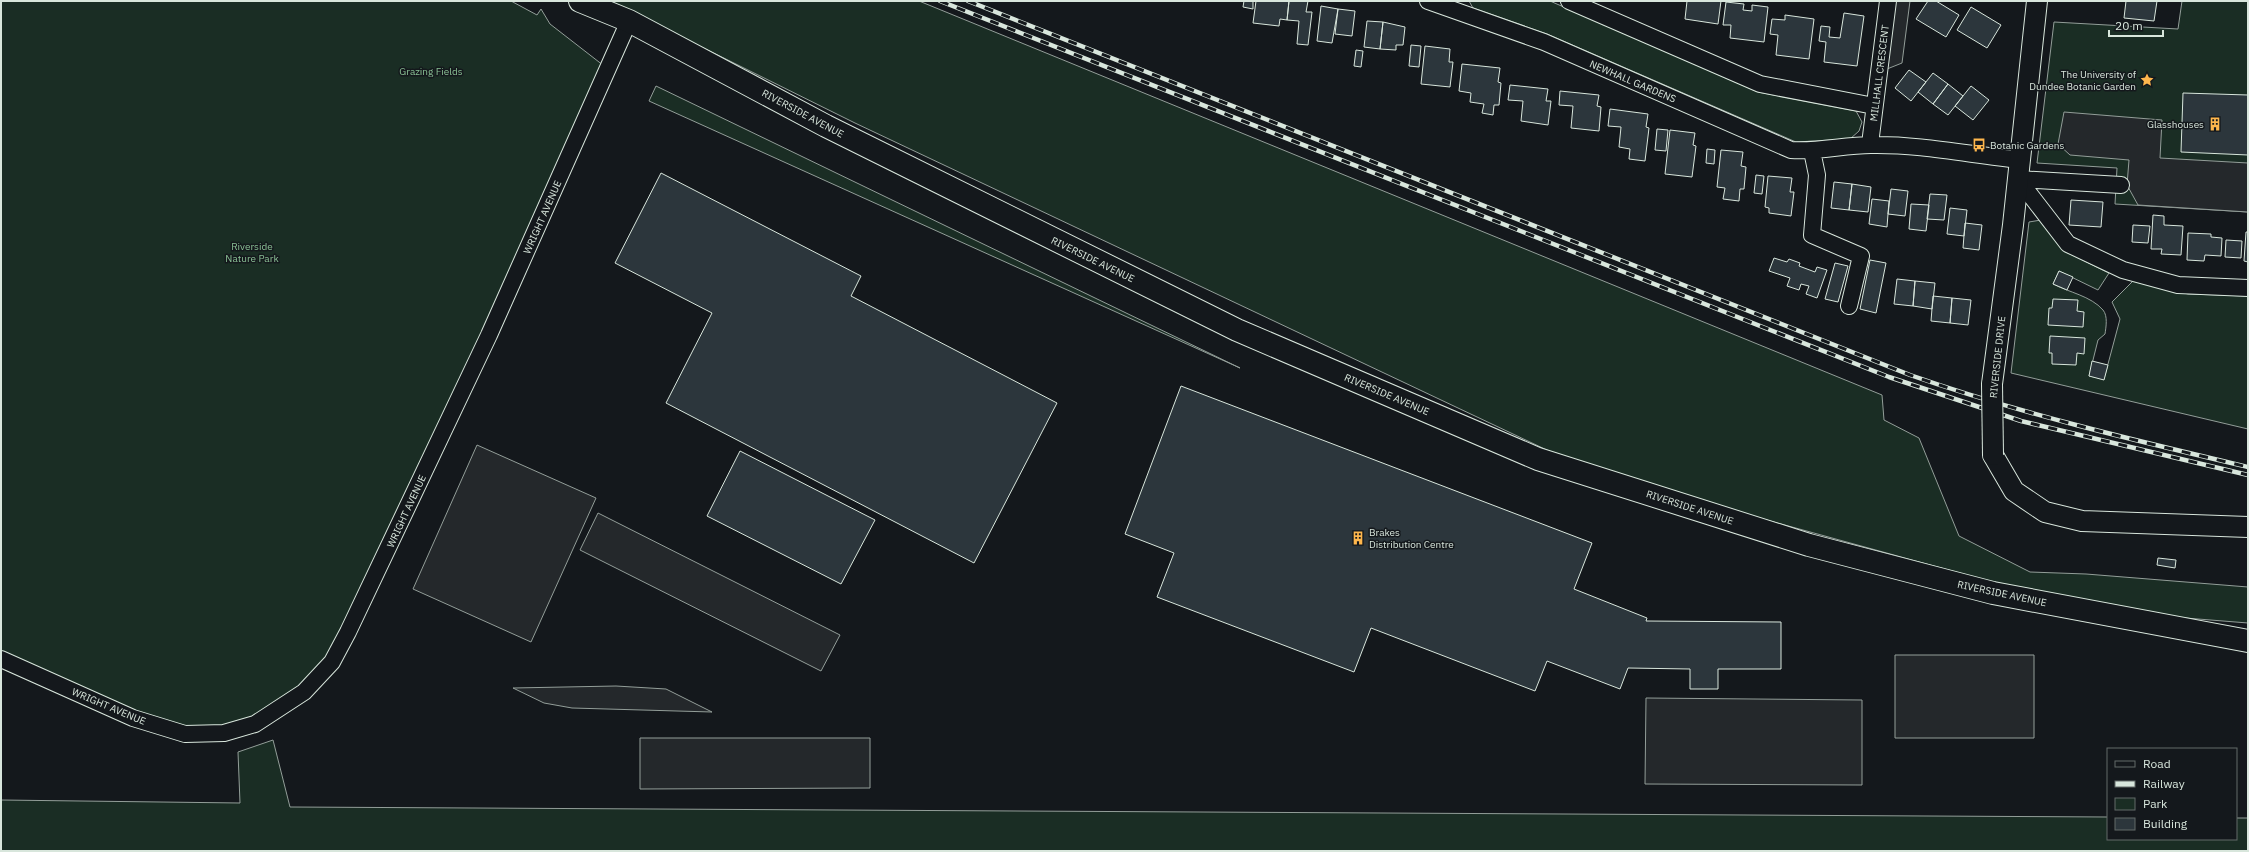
<svg xmlns="http://www.w3.org/2000/svg" width="2249" height="852" font-family="'IBM Plex Sans',sans-serif">
  <style>
    .green { fill: #1a2d24; stroke: #939e99 }
    .parking { fill: #24282b; stroke: #939e99 }
    .building { fill: #2c363c; stroke: #d8e6dc }
    .lines { fill: none; stroke-linecap: round; stroke-linejoin: round }
    .minor-casing { stroke: #d8e6dc; stroke-width: 18 }
    .tertiary-casing { stroke: #d8e6dc; stroke-width: 22 }
    .primary-casing { stroke: #d8e6dc; stroke-width: 24 }
    .minor { stroke: #14181c; stroke-width: 16 }
    .tertiary { stroke: #14181c; stroke-width: 20 }
    .primary { stroke: #14181c; stroke-width: 22 }
    .rail-casing { stroke: #d8e6dc; stroke-width: 4.5 }
    .rail { stroke: #14181c; stroke-width: 3; stroke-dasharray: 9; stroke-linecap: butt }
    .tertiary-bridge-casing { stroke: #d8e6dc; stroke-width: 22; stroke-linecap: butt }
    .tertiary-bridge { stroke: #14181c; stroke-width: 20 }
    .labels { text-anchor: middle; stroke-width: 3; stroke-linejoin: round; paint-order: stroke }
    .park-label { font-size: 10px; fill: #8ac095; stroke: #14181c }
    .street-label { font-size: 10px; fill: #d8e6dc; stroke: #14181c }
    .poi-label { font-size: 10px; fill: #d8e6dc; stroke: #14181c; text-anchor: end }
  </style>
  <rect width="100%" height="100%" fill="#14181c"/>
  <path class="green" d="M1,1H511L537,15L541,9L550,24L608,69L332,662L255,724L185,734L1,659Z
    M603,1H919L1882,395L1884,420L1919,438L1959,536L2030,572L2086,574L2248,587V623L2148,615L2014,588L1752,516L1549,451L855,123L645,19Z
    M1469,1H1550L1758,92L1856,111L1862,122L1859,131L1850,139L1796,142L1547,34L1473,8Z
    M2182,1H2248V212L2115,204L2117,168L2037,163L2054,22L2178,29Z
    M656,86L1240,368L649,101Z
    M2041,220L2064,251L2109,273L2098,290L2059,271L2053,284C2068,292 2091,296 2103,310C2108,316 2106,327 2105,334L2098,340L2089,376L2104,379L2120,319L2112,302L2134,280L2188,294L2248,296V429L2011,373L2029,222Z
    M273,740L290,807L2108,817V839H2236V818H2248V851H1V800L240,803L238,752Z"/>
  <path class="parking" d="M1895,1H1910L1902,63L1887,69Z
    M2064,112L2162,120L2160,158L2248,163V212L2138,205L2127,185L2129,160L2070,155L2058,144Z
    M477,445L596,498L531,642L413,589Z
    M598,513L840,635L821,671L580,550Z
    M1895,655H2034V738H1895Z
    M616,686L666,689L712,712L572,708L544,703L513,688Z
    M1646,698L1862,700V785L1645,784Z
    M640,738H870V788L640,789Z"/>
  <path class="building" d="M1244,1H1253V9L1243,7Z
    M1256,1H1289L1287,20L1280,19L1279,26L1253,23Z
    M1289,1H1308L1306,12H1312L1308,45L1297,44L1299,21L1287,20Z
    M1687,1H1721L1718,24L1685,19Z
    M1928,1H1936L1959,15L1946,37L1916,19Z
    M2126,1H2157L2154,21L2124,18Z
    M1726,2L1744,4L1743,10L1752,11V5L1768,7L1764,42L1730,38L1731,25H1723Z
    M1321,6L1338,9L1332,43L1317,41Z
    M1971,7L2001,25L1987,48L1957,30Z
    M1338,9L1355,11L1352,36L1335,34Z
    M1844,13L1864,16L1857,66L1824,62L1826,42L1819,41L1821,26L1830,27L1829,37L1840,38Z
    M1785,15L1814,19L1809,59L1776,55L1778,35L1770,34L1772,19L1785,20Z
    M1367,21L1383,22L1380,49L1364,47Z
    M1383,22L1405,27L1403,45H1396V50L1380,49Z
    M1411,45L1421,46L1419,67L1409,66Z
    M1425,46L1450,49L1449,62H1453L1450,87L1421,84Z
    M1356,50L1363,51L1361,67L1354,66Z
    M1462,64L1500,68L1498,82L1501,83L1499,105H1494L1493,115L1482,113L1484,104L1470,102L1471,93L1459,91Z
    M1909,70L1926,82L1911,101L1895,88Z
    M1933,73L1948,84L1933,104L1918,92Z
    M1948,84L1963,96L1948,115L1933,104Z
    M1510,85L1548,89L1546,101H1551L1548,125L1521,121L1523,101L1508,100Z
    M1971,86L1989,100L1973,120L1955,106Z
    M1560,91L1599,95L1597,106L1601,107L1599,131L1571,128L1573,106L1559,105Z
    M2183,93L2248,95V155L2181,152Z
    M1610,109L1648,114L1646,127L1649,128L1645,161L1629,159L1630,149L1619,147L1621,127L1608,126Z
    M1657,129L1668,130L1666,151L1655,150Z
    M1670,130L1695,133L1693,145L1696,146L1692,177L1665,174Z
    M1707,149L1715,150L1714,164L1706,163Z
    M1721,150L1743,152L1741,166L1746,167L1744,189H1740L1739,201L1723,199L1725,188L1717,187Z
    M661,173L861,276L851,296L1057,403L974,563L666,403L712,313L615,263Z
    M1756,175L1764,176L1762,194L1754,193Z
    M1768,176L1792,178L1790,192H1794L1791,216L1769,213V208L1765,207Z
    M1834,182L1852,184L1849,210L1831,208Z
    M1852,184L1871,187L1868,212L1849,210Z
    M1891,189L1908,191L1905,216L1888,214Z
    M1930,194L1947,195L1944,220L1927,219Z
    M1872,199L1889,201L1887,227L1869,224Z
    M2071,200L2103,202L2101,227L2069,225Z
    M1911,204L1929,205L1926,231L1909,229Z
    M1950,208L1967,210L1964,236L1947,234Z
    M2153,215L2164,216V225L2183,226L2181,255L2161,254L2162,249H2151Z
    M1965,223L1982,225L1979,250L1963,248Z
    M2133,225L2150,226L2148,243L2132,242Z
    M2246,232H2248V262L2244,261Z
    M2188,233L2211,234V237L2222,238L2221,256L2205,255L2204,261L2187,260Z
    M2226,240L2242,241L2241,258L2225,257Z
    M1774,258L1787,262L1789,259L1800,263L1799,266L1815,272L1817,267L1827,270L1817,298L1806,294L1809,286L1801,284L1799,290L1787,286L1790,278L1769,271Z
    M1870,260L1886,263L1876,313L1860,309Z
    M1835,263L1848,266L1838,302L1825,299Z
    M2059,271L2073,277L2067,290L2053,284Z
    M1897,279L1915,281L1913,306L1894,304Z
    M1915,281L1935,283L1932,309L1913,306Z
    M1933,296L1952,298L1950,323L1931,321Z
    M1952,298L1971,300L1968,325L1950,323Z
    M2053,299L2078,300L2077,311L2084,312L2083,327L2048,325L2049,308H2052Z
    M2050,336L2085,338L2084,354L2077,353L2076,365L2052,364V353H2049Z
    M2092,361L2108,365L2104,380L2089,376Z
    M1181,386L1592,543L1574,589L1647,618L1646,621L1781,622V669H1718V689H1690V669L1628,668L1620,689L1547,661L1535,691L1371,628L1354,672L1157,597L1174,553L1125,534Z
    M740,451L875,520L841,584L707,516Z
    M2158,558L2176,560L2175,568L2157,565Z"/>
  <g class="lines">
    <g class="minor-casing">
      <path id="minor" d="M1428,1L1544,42L1791,150C1818,152 1844,145 1871,145C1920,144 1971,155 2020,160
        M1569,1L1760,84L1874,106
        M1870,144L1888,1
        M1812,151L1817,175L1812,235L1861,256L1849,306
        M2018,179L2068,244L2123,270L2178,285L2248,288
        M2018,179L2121,185
        M1,659L133,718L185,734L224,733L255,724L304,692L332,662L348,632L489,335L629,21"/>
    </g>
    <g class="tertiary-casing">
      <path id="tertiary" d="M1992,384L2013,225L2037,1
        M1993,455L2014,491L2045,512L2082,521L2248,527"/>
    </g>
    <g class="primary-casing">
      <path id="primary" d="M580,1L629,21L826,126L1237,330L1538,459L1809,545L1993,593L2248,641"/>
    </g>
    <use href="#minor" class="minor"/>
    <use href="#tertiary" class="tertiary"/>
    <use href="#primary" class="primary"/>
    <g class="rail-casing">
      <path id="rail" d="M940,1L1889,377L2021,421L2248,475
        M968,1L1910,375C2022,414 2133,440 2248,467"/>
    </g>
    <use href="#rail" class="rail"/>
    <g class="tertiary-bridge-casing">
      <path id="tertiary-bridge" d="M1992,384L1993,455"/>
    </g>
    <use href="#tertiary-bridge" class="tertiary-bridge"/>
  </g>
  <defs>
    <g id="sight-bare" transform="scale(1.08)"><path d="M0-6L1.8-2.2L6-1.7L2.9 1.2L3.7 5.4L0 3.3L-3.7 5.4L-2.9 1.2L-6-1.7L-1.8-2.2Z" fill="#ffb74d" stroke="#14181c" stroke-width="2.5" paint-order="stroke"/></g>
    <g id="building-bare" transform="scale(1.08)"><path d="M-4-6H4V6H1V3H-1V6H-4ZM-2.5-4.3h1.7v1.8h-1.7ZM.8-4.3h1.7v1.8H.8ZM-2.5-1h1.7V.8h-1.7ZM.8-1h1.7V.8H.8Z" fill="#ffb74d" stroke="#14181c" stroke-width="2.5" paint-order="stroke"/></g>
    <g id="bus-bare" transform="scale(1.08)"><path d="M-5-6H5V4H4V6H2V4H-2V6H-4V4H-5ZM-3.5-4V0h7V-4ZM-3.5 1.2v1.5H-2V1.2ZM2 1.2v1.5H3.5V1.2Z" fill="#ffb74d" stroke="#14181c" stroke-width="2.5" paint-order="stroke"/></g>
  </defs>
  <g fill-rule="evenodd">
    <use href="#sight-bare" x="2147" y="80"/>
    <use href="#building-bare" x="2215" y="124"/>
    <use href="#bus-bare" x="1979" y="145"/>
    <use href="#building-bare" x="1358" y="538"/>
  </g>
  <g class="labels">
    <g class="park-label">
      <text x="431" y="75">Grazing Fields</text>
      <text x="252" y="250">Riverside<tspan x="252" dy="12">Nature Park</tspan></text>
    </g>
    <g class="street-label">
      <text transform="translate(1879 73) rotate(-83)" y="4">MILLHALL CRESCENT</text>
      <text transform="translate(1633 81) rotate(23)" y="4">NEWHALL GARDENS</text>
      <text transform="translate(803 113) rotate(28)" y="4">RIVERSIDE AVENUE</text>
      <text transform="translate(542 217) rotate(-66)" y="4">WRIGHT AVENUE</text>
      <text transform="translate(1093 259) rotate(26)" y="4">RIVERSIDE AVENUE</text>
      <text transform="translate(1997 357) rotate(-84)" y="4">RIVERSIDE DRIVE</text>
      <text transform="translate(1387 394) rotate(23)" y="4">RIVERSIDE AVENUE</text>
      <text transform="translate(1690 507) rotate(18)" y="4">RIVERSIDE AVENUE</text>
      <text transform="translate(406 511) rotate(-65)" y="4">WRIGHT AVENUE</text>
      <text transform="translate(2002 593) rotate(12)" y="4">RIVERSIDE AVENUE</text>
      <text transform="translate(109 706) rotate(23)" y="4">WRIGHT AVENUE</text>
    </g>
    <g class="poi-label">
      <text x="2136" y="78">The University of<tspan x="2136" dy="12">Dundee Botanic Garden</tspan></text>
      <text x="2204" y="128">Glasshouses</text>
      <text x="1990" y="149" text-anchor="start">Botanic Gardens</text>
      <text x="1369" y="536" text-anchor="start">Brakes<tspan x="1369" dy="12">Distribution Centre</tspan></text>
    </g>
  </g>
  <rect width="2249" height="852" fill="none" stroke="#d8e6dc" stroke-width="4"/>
  <rect x="2107" y="748" width="130" height="92" fill="#14181c" stroke="#626a69"/>
  <rect x="2115" y="761" width="20" height="6" fill="#14181c" stroke="#626a69"/>
  <text x="2143" y="768" font-size="12" fill="#d8e6dc">Road</text>
  <rect x="2115" y="781" width="20" height="6" fill="#d8e6dc" stroke="#626a69"/>
  <text x="2143" y="788" font-size="12" fill="#d8e6dc">Railway</text>
  <rect x="2115" y="798" width="20" height="12" fill="#1a2d24" stroke="#626a69"/>
  <text x="2143" y="808" font-size="12" fill="#d8e6dc">Park</text>
  <rect x="2115" y="818" width="20" height="12" fill="#2c363c" stroke="#626a69"/>
  <text x="2143" y="828" font-size="12" fill="#d8e6dc">Building</text>
  <path d="M2109 30v6h54v-6" fill="none" stroke="#d8e6dc" stroke-width="2"/>
  <text x="2115" y="30" font-size="12" fill="#d8e6dc" stroke="#14181c" stroke-width="3" paint-order="stroke">20 m</text>
</svg>
